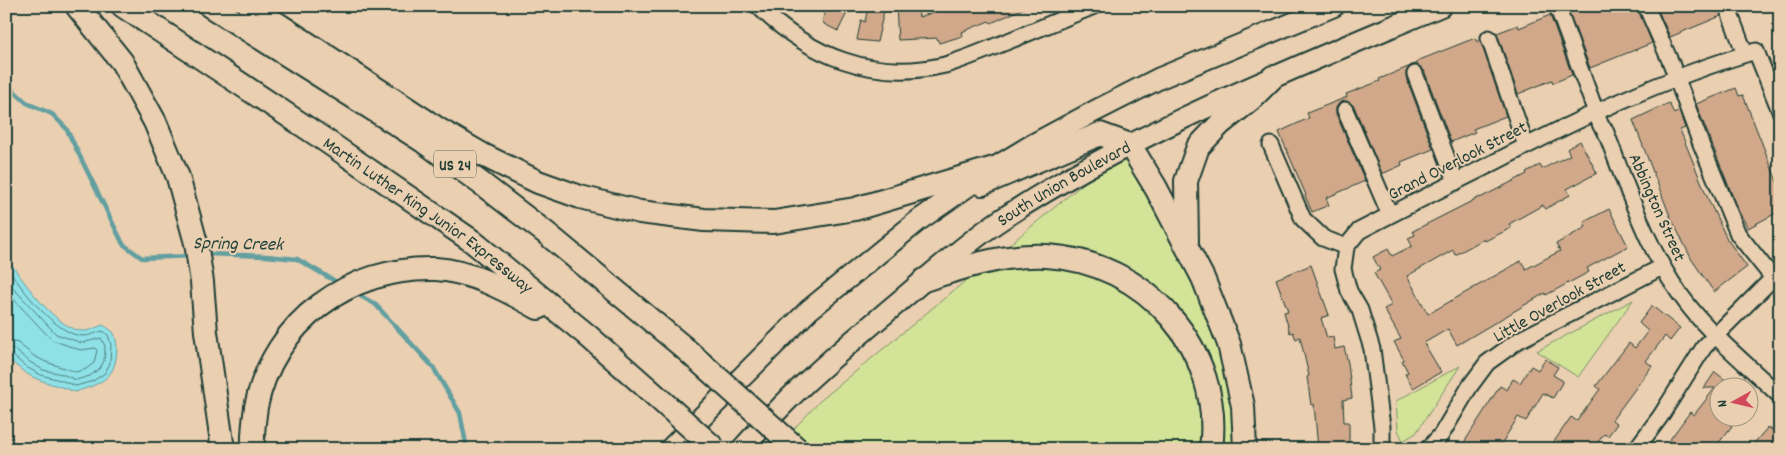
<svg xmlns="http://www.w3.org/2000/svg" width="1786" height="455" font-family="Dekko,sans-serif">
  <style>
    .green { fill: #d3e498; stroke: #799066 }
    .water { fill: #8fe1e8; stroke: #629fa0 }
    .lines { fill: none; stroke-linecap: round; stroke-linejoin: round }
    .shore { stroke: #4c7f7c; stroke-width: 1 }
    .stream { stroke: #629fa0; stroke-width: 4.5 }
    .building { fill: #d1a88a; stroke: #1f3d34 }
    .minor-casing { stroke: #1f3d34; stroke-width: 19 }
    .major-casing { stroke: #1f3d34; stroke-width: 24 }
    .highway-casing { stroke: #1f3d34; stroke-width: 26 }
    .minor { stroke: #eacfb1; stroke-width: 15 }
    .major { stroke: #eacfb1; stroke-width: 20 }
    .highway { stroke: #eacfb1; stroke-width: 22 }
    .highway-bridge-casing { stroke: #1f3d34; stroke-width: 26; stroke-linecap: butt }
    .highway-bridge { stroke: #eacfb1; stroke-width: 22 }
    .labels { text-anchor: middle; stroke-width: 4; stroke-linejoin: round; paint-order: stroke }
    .shield { fill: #eacfb1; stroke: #5c695a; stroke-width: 1 }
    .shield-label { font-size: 16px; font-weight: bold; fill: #1f3d34 }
    .street-label { font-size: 18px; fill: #1f3d34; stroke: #eacfb1 }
    .water-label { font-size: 19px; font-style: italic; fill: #25453d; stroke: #eacfb1 }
  </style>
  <rect width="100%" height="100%" fill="#eacfb1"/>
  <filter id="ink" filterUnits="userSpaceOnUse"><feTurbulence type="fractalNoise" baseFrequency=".02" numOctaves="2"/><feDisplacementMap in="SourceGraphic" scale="10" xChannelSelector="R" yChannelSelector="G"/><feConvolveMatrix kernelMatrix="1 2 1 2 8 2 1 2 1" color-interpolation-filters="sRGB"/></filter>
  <g filter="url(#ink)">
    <path class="green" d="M1130,145L1203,278L1243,449H775L820,401Z
      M1633,300L1578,377L1537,351Z
      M1460,366L1416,433L1403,441L1398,430L1396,401Z"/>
    <path class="water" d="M6,256C19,276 58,333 85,331C90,331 97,327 103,325C106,327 111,330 113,332C120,343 117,369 107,377C98,385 87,388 75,392C64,387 52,385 40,380C27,376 17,366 6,357Z"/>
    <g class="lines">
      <path class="shore" d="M6,265C19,286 57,337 84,336C90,336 97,332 103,331L108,335L111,345L110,363L105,373L93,381L76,386L60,380L41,375L26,367L11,354H6
        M6,277L15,290L56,334L82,343L101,338L105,346L104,361L100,368L90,376L76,380L62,374L43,370L30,362L14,349L6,347
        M6,291L52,340L80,350L95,348L97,350L94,363L86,369L76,372L46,362L34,356L18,343L6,340"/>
      <path class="stream" d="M6,84L27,103L52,114L66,128L123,244L142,258L192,256
        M205,254L266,256L297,259L340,284
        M355,293L375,304L433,367L460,413L467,449"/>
    </g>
    <path class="building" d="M828,6H844L842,11L847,13L838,31L824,24V23L822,21Z
      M868,6H885L877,42L857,40L861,20L865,22Z
      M896,6H918L919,17L953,6H1029L991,23L989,21L962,32L963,36L939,43L937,38L898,40Z
      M1576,6H1637L1652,43L1590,68L1568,9Z
      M1656,6H1717L1721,16L1670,37Z
      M1550,15L1572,75L1553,83L1552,80L1518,94L1497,33L1518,25L1519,28Z
      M1475,38L1477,42L1480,40L1506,116L1473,129L1475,132L1451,142L1424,70L1417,65H1411L1406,72V77L1433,149L1401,162L1402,165L1382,174L1354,106L1347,101L1341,102L1336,108V114L1365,181L1326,198L1329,205L1312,212L1305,196L1306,195L1279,132L1309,118L1307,113L1347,97L1346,94L1380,81L1379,79L1418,63L1417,61Z
      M1736,88L1739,96L1743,95L1780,189V211L1748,228L1739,212L1696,104Z
      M1669,103L1674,114L1679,111L1685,128L1680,130L1709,201L1727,239L1747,267L1714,292L1692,260L1670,216L1633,120Z
      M1580,141L1597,173L1567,189L1570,195L1545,209L1543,205L1509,224L1511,228L1485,241L1484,239L1455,255L1453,250L1407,276L1428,314L1521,261L1526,269L1560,251L1556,244L1586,227L1584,222L1609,209L1628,246L1587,268L1589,272L1546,295L1545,293L1457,345L1448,329L1424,343L1441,372L1413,388L1405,374L1408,372L1402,361L1404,360L1394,342L1401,339L1384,309L1392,305L1374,273L1380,270L1373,257L1388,249L1392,256L1412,246L1408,238L1415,235L1413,231L1480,197V198L1527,174L1526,172L1540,165L1542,169L1570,155L1567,149Z
      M1311,265L1329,315L1321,318L1327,338L1333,337L1335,349L1344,347L1348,363L1352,398L1343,400L1344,422H1349V449H1318L1314,404L1311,405L1307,377L1309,376L1300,337L1296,339L1293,332L1290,333L1284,312L1288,311L1276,279Z
      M1652,306L1680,328L1670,341L1665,336L1646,361L1652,366L1612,420L1617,424L1608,436L1604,434L1593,449H1549L1571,417L1577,421L1600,389L1596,386L1629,343L1635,348L1648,331L1639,323Z
      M1545,359L1558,367L1553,375L1563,381L1553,398L1543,393L1526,421L1518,417L1498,449H1460L1500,386L1507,390L1513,379L1520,383L1531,366L1538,370Z
      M1715,372L1736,388H1718V418H1734L1729,424L1732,426L1714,449H1663L1690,412L1694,415L1715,388H1704Z
      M1768,427L1780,436V449H1749Z"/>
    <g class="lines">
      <g class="minor-casing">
        <path id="minor" d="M758,6C809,56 873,82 945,65C966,59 986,50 1006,42C1035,30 1064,18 1094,6
          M1557,6L1601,126L1605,130C1628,189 1649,256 1688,305C1714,338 1750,367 1780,396
          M1646,6L1671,63L1701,144L1738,234L1773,278
          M1727,6L1745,54
          M1489,38L1526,146
          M1415,74L1456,182
          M1345,110L1390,215
          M1271,145L1303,219L1323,238L1346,247
          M1382,449V427L1372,349L1360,310L1349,291L1343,269L1346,247L1359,231C1403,208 1447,186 1491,164C1576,120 1663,78 1756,51L1780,111
          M1428,449L1441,435L1470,386L1487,363L1519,340L1662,267
          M1636,449L1660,417L1704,347L1779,272"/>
      </g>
      <g class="major-casing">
        <g id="major">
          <path d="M670,449L809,310L919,220L994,168L1032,145L1095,111L1160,78L1334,6"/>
          <path id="s1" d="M742,449C760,429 778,409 797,391C828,361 862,333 895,305C928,277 960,248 996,223C1134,131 1290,70 1441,6"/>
        </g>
      </g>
      <g class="highway-casing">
        <g id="highway">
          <path d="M77,6L122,62L155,122L178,177L196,243L202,282L206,332L223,449"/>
          <path id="s2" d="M123,6L319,136L472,241L587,335L646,387"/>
          <path d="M210,6L423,141L482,184L546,233L682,346"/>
          <path d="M250,6L438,129L483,155L538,182L580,197L640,212L704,220L774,222L855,209L994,168"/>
          <path d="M982,184L1100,134L1130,145L1156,188L1203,278L1229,344L1243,406L1245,449"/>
          <path d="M1187,242L1186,181L1198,147L1220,124L1250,100L1273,77"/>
          <path d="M924,280C964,267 1004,254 1046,256C1145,261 1224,349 1211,449"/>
          <path d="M253,449C252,435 254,421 256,407C273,322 350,266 436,269C471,271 508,291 538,308"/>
        </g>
      </g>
      <use href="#minor" class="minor"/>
      <use href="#major" class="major"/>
      <use href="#highway" class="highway"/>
      <g class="highway-bridge-casing">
        <path id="highway-bridge" d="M682,346L797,449
          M646,387L715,449"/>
      </g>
      <use href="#highway-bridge" class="highway-bridge"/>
    </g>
  </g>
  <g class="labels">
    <rect class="shield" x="434" y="150.5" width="42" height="27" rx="4"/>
    <g class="shield-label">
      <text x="455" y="170">US 24</text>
    </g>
    <g class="street-label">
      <text transform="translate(1457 160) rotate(-27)" y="6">Grand Overlook Street</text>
      <text dy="6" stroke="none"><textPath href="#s1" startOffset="419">South Union Boulevard</textPath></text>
      <text transform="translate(1658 207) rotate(66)" y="6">Abbington Street</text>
      <text dy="6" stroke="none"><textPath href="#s2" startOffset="370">Martin Luther King Junior Expressway</textPath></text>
      <text transform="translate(1559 301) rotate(-29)" y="6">Little Overlook Street</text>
    </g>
    <g class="water-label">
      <text transform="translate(238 242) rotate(1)" y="7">Spring Creek</text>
    </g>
  </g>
  <rect width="1786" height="455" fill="none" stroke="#eacfb1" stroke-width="25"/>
  <rect x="12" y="12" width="1761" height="430" fill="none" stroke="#1f3d34" stroke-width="2" filter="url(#ink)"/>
  <g transform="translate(1734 402) rotate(262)"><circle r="24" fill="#eacfb1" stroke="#99957f"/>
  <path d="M0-4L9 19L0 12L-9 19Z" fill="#d1495b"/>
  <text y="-8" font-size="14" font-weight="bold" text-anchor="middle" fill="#1f3d34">N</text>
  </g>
</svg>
